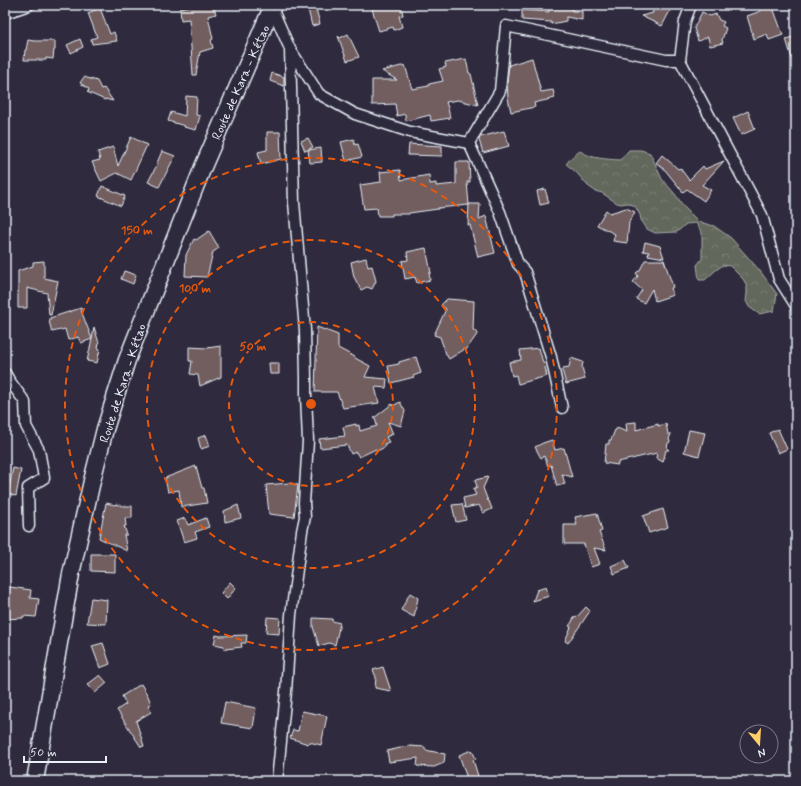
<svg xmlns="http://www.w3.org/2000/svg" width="801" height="786" font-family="Mynerve,sans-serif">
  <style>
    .forest { fill: url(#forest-crowns); stroke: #a6acaa }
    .building { fill: #725d5f; stroke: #e8f1f8 }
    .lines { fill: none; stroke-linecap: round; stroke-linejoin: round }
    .street-casing { stroke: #e8f1f8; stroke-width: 13 }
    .primary-casing { stroke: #e8f1f8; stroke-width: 19 }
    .street { stroke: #2f2a3d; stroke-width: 10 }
    .primary { stroke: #2f2a3d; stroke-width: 16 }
    .ring { fill: none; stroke: #e8590c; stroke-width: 2; stroke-dasharray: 7 5 }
    .labels { text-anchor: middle; stroke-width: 3; stroke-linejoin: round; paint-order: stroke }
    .street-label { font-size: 13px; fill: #e8f1f8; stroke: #2f2a3d }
    .centre { fill: #e8590c; stroke: #2f2a3d; stroke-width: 2 }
    .ring-label { font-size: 12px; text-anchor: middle; font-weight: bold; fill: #e8590c; stroke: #2f2a3d; stroke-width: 3; stroke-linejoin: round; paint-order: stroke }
  </style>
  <defs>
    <pattern id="forest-crowns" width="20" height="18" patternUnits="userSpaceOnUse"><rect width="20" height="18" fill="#64685b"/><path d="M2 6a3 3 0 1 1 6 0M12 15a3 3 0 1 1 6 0" fill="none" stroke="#7a7e73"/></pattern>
  </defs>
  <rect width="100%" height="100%" fill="#2f2a3d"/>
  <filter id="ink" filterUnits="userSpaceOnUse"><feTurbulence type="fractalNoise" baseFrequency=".025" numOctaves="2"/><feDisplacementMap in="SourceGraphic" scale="8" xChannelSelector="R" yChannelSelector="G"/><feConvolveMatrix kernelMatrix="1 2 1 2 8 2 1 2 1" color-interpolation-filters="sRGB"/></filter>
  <g filter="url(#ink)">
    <path class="forest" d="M629,150H641L650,153L662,179L675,194L684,207L699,222L714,226L731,238L760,271L777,294L774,311L759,314L749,307L746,301L747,293V286L743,279L730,266L723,265L716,270L705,280H699L697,265L702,259V233L696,223L686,224L677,232L655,233L647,229L641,220L640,215L635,206L628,203L621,204L617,203L602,193L595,191L588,186L576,172L566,164L572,157L580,151C592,159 606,159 620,160Z"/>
    <path class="building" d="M191,5H213L216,14L208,16L213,39L211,40L213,48L200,52L196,75H193L189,19L181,20L180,8L191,6Z
      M307,5H315L320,24L312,26Z
      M385,5L386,8L397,5H401L403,15L399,16L402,27L394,30L393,27L379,31L372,9Z
      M548,5H572V11H582V20L566,17V21L551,24V22L522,20V10L549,12Z
      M652,5H673L662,26L641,16L653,13Z
      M760,5H772L783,35L769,40L767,34L754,39L747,16L761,11Z
      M100,8L110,34L114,32L117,41L92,44L91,39L97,37L88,13Z
      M702,12L710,16L716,14L719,20L724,22L722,26L726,28L722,40L723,43L710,46L708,37L698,41L694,28Z
      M348,34L359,57L347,61L338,36L340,38Z
      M796,36V65H794L786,39Z
      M80,39L83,47L71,53L67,45Z
      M28,40L34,41H55V50H54L53,59L46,58V60H24L25,50H26Z
      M532,58L541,92L553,90L555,98L534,103L535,107L511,112L508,98L507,82L509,65Z
      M466,59L469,73L471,74L478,105L458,100L446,102L448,108L450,118L431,121L430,115L406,121L405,114L397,116L395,104L372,105V80H397L382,71L405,65L412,89L429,86V84L443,81L439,69L446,67L445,63Z
      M272,73L284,77V86L270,81Z
      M84,77L97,81L101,89L104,88L113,101L105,99V100L87,92H88L89,89L80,83Z
      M186,96L197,97L196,115L200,116L196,130L184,127L185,126L168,121L171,112L185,116Z
      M748,111L755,129L741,135L733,118Z
      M504,131L509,146L483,153L479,140L480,137Z
      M267,132H280L281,159L261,164L258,152L267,150Z
      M131,137L147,145L131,180L117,173L101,181L92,162L100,160L98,152L113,147L118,166Z
      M308,138L313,147L305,151L301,141Z
      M354,139L355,145L358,144L362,157L346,161L341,142Z
      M409,144L442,146V156L408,155Z
      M321,148L322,162L310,163L308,150Z
      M162,151L175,156L159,187L148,182L158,163H157Z
      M662,155L678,169L680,168L689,180L703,166L705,169L724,161L702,185L711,190L704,201L687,189L683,192L665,170L656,163Z
      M456,162H469L470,182H467L469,205L438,208V209L409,213V214H392V216H378L377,208L364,209L360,185L381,182L380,172L400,170L401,180L429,175L430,184L436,183V186L456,184Z
      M102,186L125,196L121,206L98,196Z
      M545,189L549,203L540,205L537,191Z
      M469,204H480L479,219L486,216L495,253L478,257L470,225H468Z
      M626,208L635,212L629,222L627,243L613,241L615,234L597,225L606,210L610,213Z
      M209,231L219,248L213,252L207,277L185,276L186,255L194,239L196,240Z
      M645,242L660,246L664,258L648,255L649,252L643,251Z
      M426,248L431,273H429L430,280L417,283L415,277L405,279L402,261L408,260L407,252Z
      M366,258L368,267L372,266L376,281L372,289L367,287L361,290L354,277L351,262Z
      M645,260H664L673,287L671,288L673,295L655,301L652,289L644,303L636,299L642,290L633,282L638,276L636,273L640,270Z
      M44,261V278L58,281L51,315H49L47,293L27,288V308H18V271L33,266V262Z
      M124,271L136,275L133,284L121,279Z
      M447,299L474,301L473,330L478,333L466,350L465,349L449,359L446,354L440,337L434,335L446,309L441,305Z
      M81,308L82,313L92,339L94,327L99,343L98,348L100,349L97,363L87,361L92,339L81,343L78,337L68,340L65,329L52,332L49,321H50V318Z
      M317,327L338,335V348L355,357V358L370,366L365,377L387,379L386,388L375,387L379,403L343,408L337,392H315Z
      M221,346V377L200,386L198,375L190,374L192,361H189V347L207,348Z
      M539,348L543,363H544L547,376L518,384L516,375L512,376L509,362L521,360L520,350Z
      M416,357L421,373L413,376L414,377L391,383L388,366L399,364V362Z
      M571,358L583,362L582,367L585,379L566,384L562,370L564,369L563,368L569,367Z
      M269,363H279V374H270Z
      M400,402L405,411L401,426L388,422L393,434L386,437L389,442L384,444L385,447L377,451L376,449L359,457L356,452L351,454L347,445L320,448L319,439L345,436L343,427L356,424V426L359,425L360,431L377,426L375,418H374L392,404L393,406Z
      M636,422V430L658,424V426L666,424L668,434H671L669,439L670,442L668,443L667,448L669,450H666L663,462L656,458L657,453L618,462V465L604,463L606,444H609V440H611L615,430H616L617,428L627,432L626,423Z
      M778,429L787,449L778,453L769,433Z
      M689,430L705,433L699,456L684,452Z
      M206,435L210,446L201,449L198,438Z
      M552,440L555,450L564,448L572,477L562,474L565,484L557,486L551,465L548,466L544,456L541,458L535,447L543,443Z
      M196,466L202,488H204L207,503L181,507L179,490L168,492L165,478Z
      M13,468L21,470L16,496L8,494Z
      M488,477L483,488L488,501H489L492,509L483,513L479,505L465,508L463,498L476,495L473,489L477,487L475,480Z
      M289,483L298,485L294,517L269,514L266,485Z
      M106,503L115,505L116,504L123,506H132V518H125L126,526H124L127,535H124L127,551L99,538Z
      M462,504L466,520L456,522L452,505Z
      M238,505L241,518L225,522L224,511Z
      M663,509L668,527L649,533L643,516Z
      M597,513L602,531L599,532L606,550L594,548L600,564L591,567L584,544H564V525H577L575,517Z
      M185,518L188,525L206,518L209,527L195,532L197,538L184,542L177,521Z
      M91,554H115V572L91,571Z
      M625,560L629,568L614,574L611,566Z
      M230,582L236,588L227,599L221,593Z
      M10,587L31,590L30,598L39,599L36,617L23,616V618L5,619V594Z
      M546,587L549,596L533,601L537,590Z
      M410,593L418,598L414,617L401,610Z
      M91,598L107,600L106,624L87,623Z
      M586,607L590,611L568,643L565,641L571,627L569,626L572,622L574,617L576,618Z
      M267,617L280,618L279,634L266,633Z
      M313,618L332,619V621L340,623L335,645L329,643L319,646L313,627Z
      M216,635L220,636L247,635L246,643H241L242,647L225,649L224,646L214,644Z
      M103,643L110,664L100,668L92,646Z
      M383,667L391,691L375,688L376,677L373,670Z
      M100,675L107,683L95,693L87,685Z
      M141,684L148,696L151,704L148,705L151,712L136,721L144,746L141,747L117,710L126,704L122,696Z
      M225,702L256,708L253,728L221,723Z
      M302,711L327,716L321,745L309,742L308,744L290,738L293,730L298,731Z
      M409,746L425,747V750L445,754L444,763L434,767L417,766L418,758L389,762L387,751Z
      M472,750L476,759L473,760L479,779L474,781H468L459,755Z"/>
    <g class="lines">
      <g class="street-casing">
        <path id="street" d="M691,5L685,21L680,60L762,215L779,279L796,306
          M272,8L290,49L319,94L355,114L410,132L469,143
          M5,13L29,5
          M469,143L500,91L506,26L666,60H680
          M469,143L500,212L518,264L525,272L551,357L562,408
          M5,373L9,380L25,402L26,426L39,450L44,478L28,488L29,526
          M277,781L286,692L291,615L302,531L305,517L304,503L308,441L306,395V379L305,330L294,202L290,49"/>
      </g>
      <g class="primary-casing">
        <path id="primary" d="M35,781L71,574L92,481L105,429L127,360L203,167L273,5"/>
      </g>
      <use href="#street" class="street"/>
      <use href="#primary" class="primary"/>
    </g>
  </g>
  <g class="ring">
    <circle cx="311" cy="404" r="82"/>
    <circle cx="311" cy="404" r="164"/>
    <circle cx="311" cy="404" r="246"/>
  </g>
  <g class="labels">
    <g class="street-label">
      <text transform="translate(240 82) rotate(-66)" y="5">Route de Kara - Kétao</text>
      <text transform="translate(122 383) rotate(-72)" y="5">Route de Kara - Kétao</text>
    </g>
  </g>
  <circle cx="311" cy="404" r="6" class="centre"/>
  <g class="ring-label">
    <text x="137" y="234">150 m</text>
    <text x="195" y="292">100 m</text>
    <text x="253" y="350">50 m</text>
  </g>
  <rect width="801" height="786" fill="none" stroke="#2f2a3d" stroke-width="20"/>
  <rect x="10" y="10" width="781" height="766" fill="none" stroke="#e8f1f8" stroke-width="1.5" filter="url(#ink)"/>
  <g transform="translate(759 744) rotate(162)"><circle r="19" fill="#2f2a3d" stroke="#797a88"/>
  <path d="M0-3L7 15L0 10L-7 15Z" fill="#ffd166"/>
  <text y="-6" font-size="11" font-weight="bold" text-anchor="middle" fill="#e8f1f8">N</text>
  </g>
  <path d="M24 756v6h82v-6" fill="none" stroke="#e8f1f8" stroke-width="2"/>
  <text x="30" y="756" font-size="12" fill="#e8f1f8" stroke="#2f2a3d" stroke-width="3" paint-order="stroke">50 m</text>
</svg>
